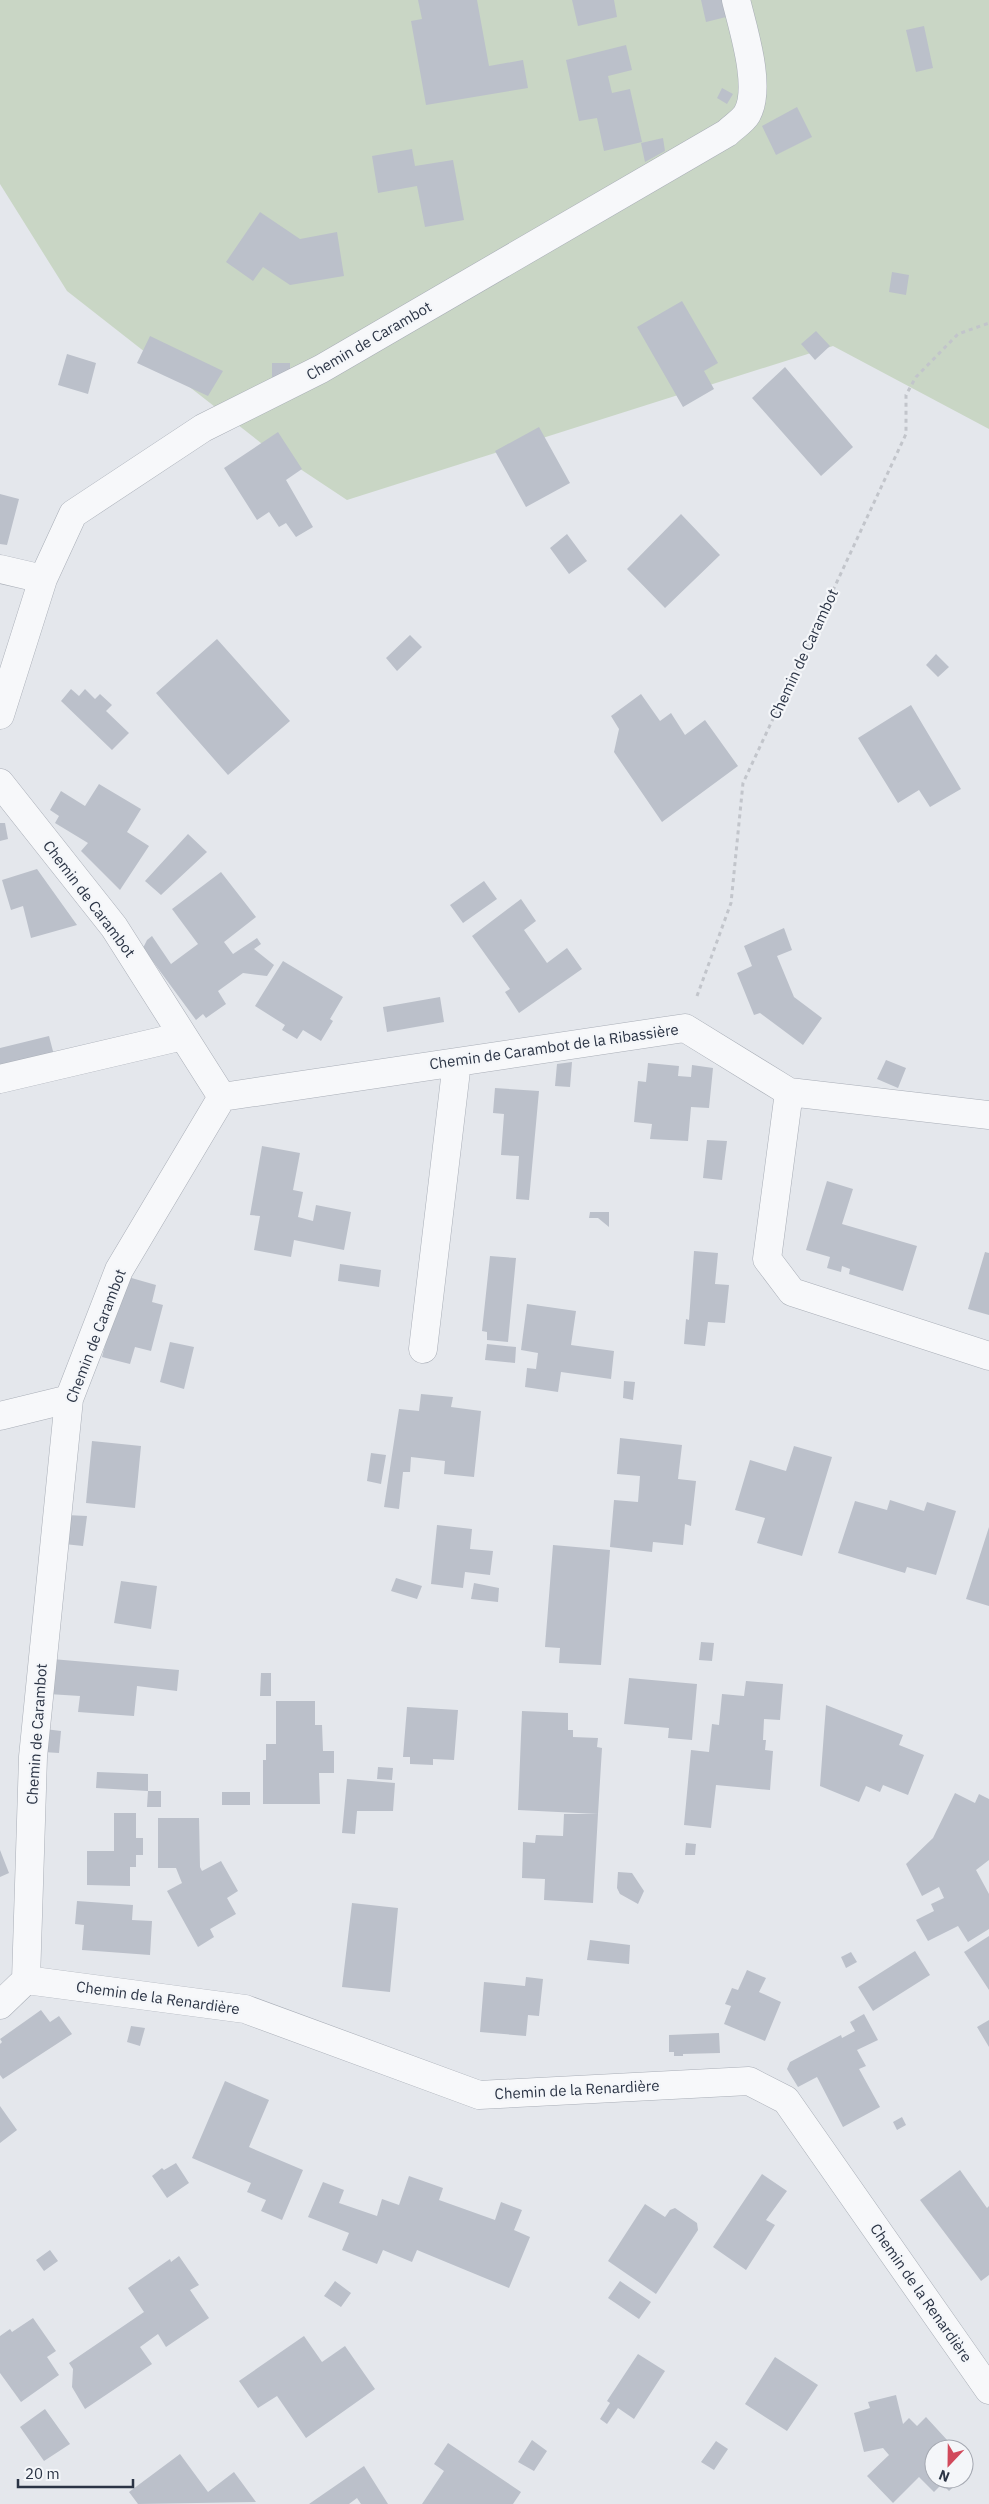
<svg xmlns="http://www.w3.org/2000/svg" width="989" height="2504" font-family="'IBM Plex Sans',sans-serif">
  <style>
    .green { fill: #c9d6c5 }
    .building { fill: #bbc0ca }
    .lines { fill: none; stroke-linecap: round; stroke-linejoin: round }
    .minor-casing { stroke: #a9aeb7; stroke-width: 29 }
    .path { stroke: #c2c5cb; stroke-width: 3; stroke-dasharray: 4 4; stroke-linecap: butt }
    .minor { stroke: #f7f8fa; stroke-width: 28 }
    .labels { text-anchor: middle; stroke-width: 4.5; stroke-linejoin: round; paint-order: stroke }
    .street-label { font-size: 15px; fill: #2b3445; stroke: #f4f6f9 }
  </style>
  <rect width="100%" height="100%" fill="#e4e7ec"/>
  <path class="green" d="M0,0H989V429L833,346L347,500L261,443L67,291L0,184Z"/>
  <path class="building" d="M418,0H477L489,66L523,60L528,88L426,105L411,21L422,19Z
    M572,0H614L617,17L578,26Z
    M701,0H726L730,16L706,22Z
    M924,26L933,68L916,72L906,30Z
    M626,45L632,70L608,76L612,93L630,89L642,142L604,151L597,118L579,121L566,60Z
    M722,88L733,94L727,104L717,98Z
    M797,107L812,137L776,155L762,126Z
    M663,138L665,151L645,162L641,143Z
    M412,149L415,166L453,160L464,220L425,227L417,186L378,193L372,156Z
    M260,212L300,239L337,232L344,276L290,285L263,267L253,281L226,262Z
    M892,272L909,275L906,295L889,292Z
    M682,301L718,363L704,371L714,389L683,407L637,327Z
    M816,331L830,346L815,360L801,344Z
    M150,336L223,371L208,396L137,363Z
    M67,354L96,363L88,394L58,385Z
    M272,363H290V377H272Z
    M785,367L853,447L821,476L752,398Z
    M539,427L570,483L526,507L495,451Z
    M278,432L302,469L286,480L313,527L296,537L286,523L279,527L269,512L257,520L224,468Z
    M0,494L19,499L7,545L0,544Z
    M681,514L720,555L665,608L627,569Z
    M567,534L587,561L569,574L550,548Z
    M410,635L422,647L397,671L386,658Z
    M217,639L290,721L228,775L156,693Z
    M936,654L949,667L938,677L926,665Z
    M71,689L79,696L85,689L95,699L100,694L112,705L106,711L129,733L112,750L61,701Z
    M641,694L660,721L671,713L685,735L705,720L738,766L662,822L614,752L619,729L611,716Z
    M911,705L961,789L930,807L919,790L898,803L858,738Z
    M99,784L141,809L127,832L149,846L120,890L81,851L88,843L55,823L59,816L50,810L61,791L85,806Z
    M0,823H5L8,839L0,841Z
    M188,834L207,852L161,895L145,881Z
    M37,869L77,925L31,938L23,906L11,910L2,880Z
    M221,872L256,917L224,942L233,954L257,938L261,944L254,949L274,965L267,976L243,973L218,991L226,1004L206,1018L203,1014L196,1020L143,948L147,940L152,936L171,964L198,944L172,909Z
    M484,881L497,899L463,923L450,905Z
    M521,899L536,921L524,930L547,963L567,948L582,969L519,1013L505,992L510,989L472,936Z
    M784,928L792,950L777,956L794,997L822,1018L803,1045L760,1013L754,1015L737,973L752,966L744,946Z
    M283,961L343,997L330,1019L333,1021L321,1041L303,1030L297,1039L282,1030L285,1025L255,1006Z
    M440,997L444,1022L387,1032L383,1007Z
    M49,1036L54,1055L0,1068V1048Z
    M886,1060L906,1068L898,1088L877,1079Z
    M572,1062L570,1087L555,1086L557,1064Z
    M648,1063L679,1066L678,1076L691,1077L692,1065L713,1068L709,1108L691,1107L688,1141L650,1139L652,1124L634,1122L638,1081L646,1082Z
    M495,1088L539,1091L529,1200L516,1199L519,1156L501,1155L504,1114L493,1113Z
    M707,1140L727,1141L722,1180L703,1178Z
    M262,1146L300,1153L293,1190L303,1192L298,1217L313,1221L316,1205L351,1212L344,1250L294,1240L291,1257L254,1250L260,1216L250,1215Z
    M827,1181L853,1189L842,1224L917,1246L903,1291L849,1274L850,1269L842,1266L841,1272L827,1268L830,1257L806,1250Z
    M590,1212H609V1227L598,1218H589Z
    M694,1251L718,1253L715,1284L729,1285L725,1323L708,1322L705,1346L684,1344L686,1319L689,1320Z
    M985,1252L989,1253V1315L968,1309Z
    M490,1256L516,1258L508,1342L487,1340V1332L482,1331Z
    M340,1264L381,1270L379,1287L338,1281Z
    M128,1277L156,1285L152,1302L163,1305L151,1351L135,1347L130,1364L102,1357L118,1295Z
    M527,1304L576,1311L571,1345L614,1351L611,1379L561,1372L558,1392L525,1387L527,1368L536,1369L538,1353L521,1350Z
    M170,1342L194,1347L184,1389L160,1382Z
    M487,1344L516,1347L515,1363L485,1360Z
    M624,1381L635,1382L633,1400L623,1398Z
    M421,1394L453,1397L451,1407L481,1411L474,1477L444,1474L445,1461L411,1457L410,1472H403L399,1509L384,1507L399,1409L419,1411Z
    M620,1438L682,1445L678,1479L696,1481L691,1526L685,1524L683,1545L653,1542L652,1552L610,1547L614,1500L638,1502L640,1476L617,1474Z
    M92,1441L141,1446L135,1508L86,1503Z
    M794,1446L832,1457L802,1556L757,1543L765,1518L735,1510L750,1460L786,1471Z
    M371,1453L386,1455L381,1484L367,1481Z
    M890,1500L924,1511L927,1502L956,1511L936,1575L907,1567L905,1573L838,1553L855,1501L887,1510Z
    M66,1515L87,1516L83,1546L64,1544Z
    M437,1525L472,1529L470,1549L493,1551L490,1575L465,1572L463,1588L431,1584Z
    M989,1527V1606L966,1599Z
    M553,1545L610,1550L601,1665L559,1663L560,1648L545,1647Z
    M396,1578L422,1586L417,1599L391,1591Z
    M121,1581L157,1586L151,1629L114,1623Z
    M474,1583L499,1588L498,1602L471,1599Z
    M701,1642L714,1643L712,1661L699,1660Z
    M52,1659L179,1670L177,1691L137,1686L134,1716L78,1712L80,1696L48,1694Z
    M261,1673H271V1696H260Z
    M629,1678L697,1684L692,1740L668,1738L669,1728L624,1724Z
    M746,1681L783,1684L780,1720L764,1719L763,1740H766L765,1750L773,1751L770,1790L716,1785L711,1828L684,1825L691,1750L709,1752L712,1724L719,1725L722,1694L744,1696Z
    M276,1701H315V1725H322L323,1751H334V1773H319L320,1804H263V1760H266V1744H276Z
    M826,1705L903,1735L899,1745L924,1755L908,1795L883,1785L880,1792L866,1786L859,1802L820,1786Z
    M407,1707L458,1710L454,1760L433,1759V1765L410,1764V1757H403Z
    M522,1711L568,1713V1730H573V1737L598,1738L597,1747L602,1748L598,1814L518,1810Z
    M45,1729L61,1731L59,1753L43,1752Z
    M378,1767L393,1768L392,1780L377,1779Z
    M97,1772L148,1774V1791H161V1807H147L148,1791L96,1788Z
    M347,1779L395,1783L393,1811H357L355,1834L342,1833Z
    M222,1792H250V1805H222Z
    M955,1793L975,1803L979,1794L989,1799V1860L976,1870L989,1894V1929L968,1942L958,1926L928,1941L916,1920L934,1911L931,1904L944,1898L939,1887L922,1896L906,1864L933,1838Z
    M114,1813H136V1838H143V1855H136V1867H130V1886L87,1885V1851H114Z
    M564,1814H598L593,1903L544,1900L545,1879L522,1878L523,1842L535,1843L536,1835L563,1836Z
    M158,1818H199L200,1867L202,1871L221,1861L238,1891L227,1898L236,1914L210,1929L214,1937L198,1947L167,1891L182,1883L176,1868H158Z
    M686,1843L696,1844L695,1855H685Z
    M0,1850L9,1873L0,1877Z
    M618,1872L632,1873L644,1891L638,1904L620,1894L617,1888Z
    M77,1901L133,1905L132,1920L152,1921L150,1955L82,1950L84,1925L75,1924Z
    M352,1903L398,1908L390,1992L342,1987Z
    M989,1936V1990L964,1952Z
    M590,1940L630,1945L629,1964L587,1960Z
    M915,1951L930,1975L873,2011L858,1987Z
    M851,1952L857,1962L846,1968L841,1957Z
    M747,1970L766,1978L759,1992L781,2002L765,2041L724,2024L731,2006L725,2004L732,1988L738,1990Z
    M526,1977L543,1979L539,2016L528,2015L526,2036L480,2032L484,1982L525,1986Z
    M41,2010L50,2022L59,2016L72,2034L3,2079L0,2075V2044L2,2042L0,2039Z
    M864,2014L878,2040L857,2050L866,2066L859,2069L880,2107L843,2127L817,2077L798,2087L787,2069L790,2062L841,2035L842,2038L855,2031L850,2022Z
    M989,2020V2047L977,2027Z
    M131,2026L145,2028L140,2046L127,2042Z
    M719,2033L720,2053L683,2054V2056H674V2052H669V2035Z
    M225,2081L269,2100L249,2147L303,2170L282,2220L261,2211L266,2200L247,2192L251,2183L192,2158Z
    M0,2106L17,2130L0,2143Z
    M902,2117L906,2125L897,2130L893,2122Z
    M176,2163L189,2183L167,2198L152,2176L162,2168L164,2170Z
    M960,2170L987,2208L989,2206V2275L981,2281L920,2200Z
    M762,2174L787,2191L766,2220L775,2225L746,2270L713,2247Z
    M409,2176L443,2188L439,2200L495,2220L501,2202L522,2210L514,2230L530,2237L509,2288L417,2250L412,2262L383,2250L377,2264L342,2250L349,2233L308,2217L323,2182L344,2190L339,2203L377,2216L382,2199L399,2205Z
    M645,2204L665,2217L670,2210L675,2208L697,2223L698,2230L656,2294L608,2261Z
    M50,2250L58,2261L44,2271L36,2260Z
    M179,2256L199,2285L190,2290L209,2318L166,2347L158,2334L140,2347L152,2364L85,2409L72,2387L73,2369L69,2363L144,2312L128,2288L170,2259L171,2262Z
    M335,2281L351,2293L341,2307L324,2296Z
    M620,2281L651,2302L639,2319L608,2298Z
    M33,2318L56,2351L47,2357L59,2375L21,2402L0,2373V2336L10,2329L12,2332Z
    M304,2336L322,2362L345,2346L375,2389L306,2438L277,2396L258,2408L239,2381Z
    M638,2354L665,2371L634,2419L618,2408L607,2424L600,2419L610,2403L607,2401Z
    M775,2357L818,2385L787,2431L745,2404Z
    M896,2395L903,2424L909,2418L917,2426L926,2417L948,2441L940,2449H934V2479H962L949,2491L942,2484L934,2492L919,2477L893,2503L867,2476L889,2455L883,2448L864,2452L854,2413L870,2408L868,2402Z
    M45,2409L70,2444L44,2461L20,2427Z
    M532,2440L547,2451L534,2471L518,2462Z
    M716,2441L728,2449L714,2470L701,2462Z
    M448,2443L521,2492L513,2504H422L444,2471L434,2464Z
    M180,2454L208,2492L234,2472L256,2502L138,2504L129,2492Z
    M364,2466L388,2504H361L357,2498L349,2504H309Z"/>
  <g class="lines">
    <g class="minor-casing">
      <path id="minor" d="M0,569L43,579
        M0,715L43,579L73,514L203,428L321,369L727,133C733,127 743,121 747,114C762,87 743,29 736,0
        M0,783L114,927L222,1097L119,1270L69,1399L33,1757L26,1980L0,2005
        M0,1079L183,1036
        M789,1092L767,1259L792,1292L989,1356
        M222,1097L685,1028L789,1092L989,1115
        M423,1349L457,1062
        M0,1416L69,1399
        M26,1980L245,2009L479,2095L749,2081L786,2100L989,2390"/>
    </g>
    <path class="path" d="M697,996L731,903L743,783L906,434V395L916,377L958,334L989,323"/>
    <use href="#minor" class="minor"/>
  </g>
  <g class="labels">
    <g class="street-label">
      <text transform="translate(369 341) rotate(-30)" y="5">Chemin de Carambot</text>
      <text transform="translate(804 654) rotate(-65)" y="5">Chemin de Carambot</text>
      <text transform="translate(89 899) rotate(53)" y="5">Chemin de Carambot</text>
      <text transform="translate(554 1047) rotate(-8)" y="5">Chemin de Carambot de la Ribassière</text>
      <text transform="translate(96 1336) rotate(-69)" y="5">Chemin de Carambot</text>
      <text transform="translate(37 1734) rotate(-86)" y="5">Chemin de Carambot</text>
      <text transform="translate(158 1998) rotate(8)" y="5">Chemin de la Renardière</text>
      <text transform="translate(577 2090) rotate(-3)" y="5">Chemin de la Renardière</text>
      <text transform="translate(921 2293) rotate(55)" y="5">Chemin de la Renardière</text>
    </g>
  </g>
  <g transform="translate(949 2464) rotate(202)"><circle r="24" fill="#f4f6f9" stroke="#a4a8b1"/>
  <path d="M0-4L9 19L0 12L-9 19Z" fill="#d1495b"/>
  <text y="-8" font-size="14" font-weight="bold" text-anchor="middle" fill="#2b3445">N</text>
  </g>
  <path d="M18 2479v8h115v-8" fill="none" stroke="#2b3445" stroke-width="2.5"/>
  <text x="25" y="2479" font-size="15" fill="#2b3445" stroke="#f4f6f9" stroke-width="4" paint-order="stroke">20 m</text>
</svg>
